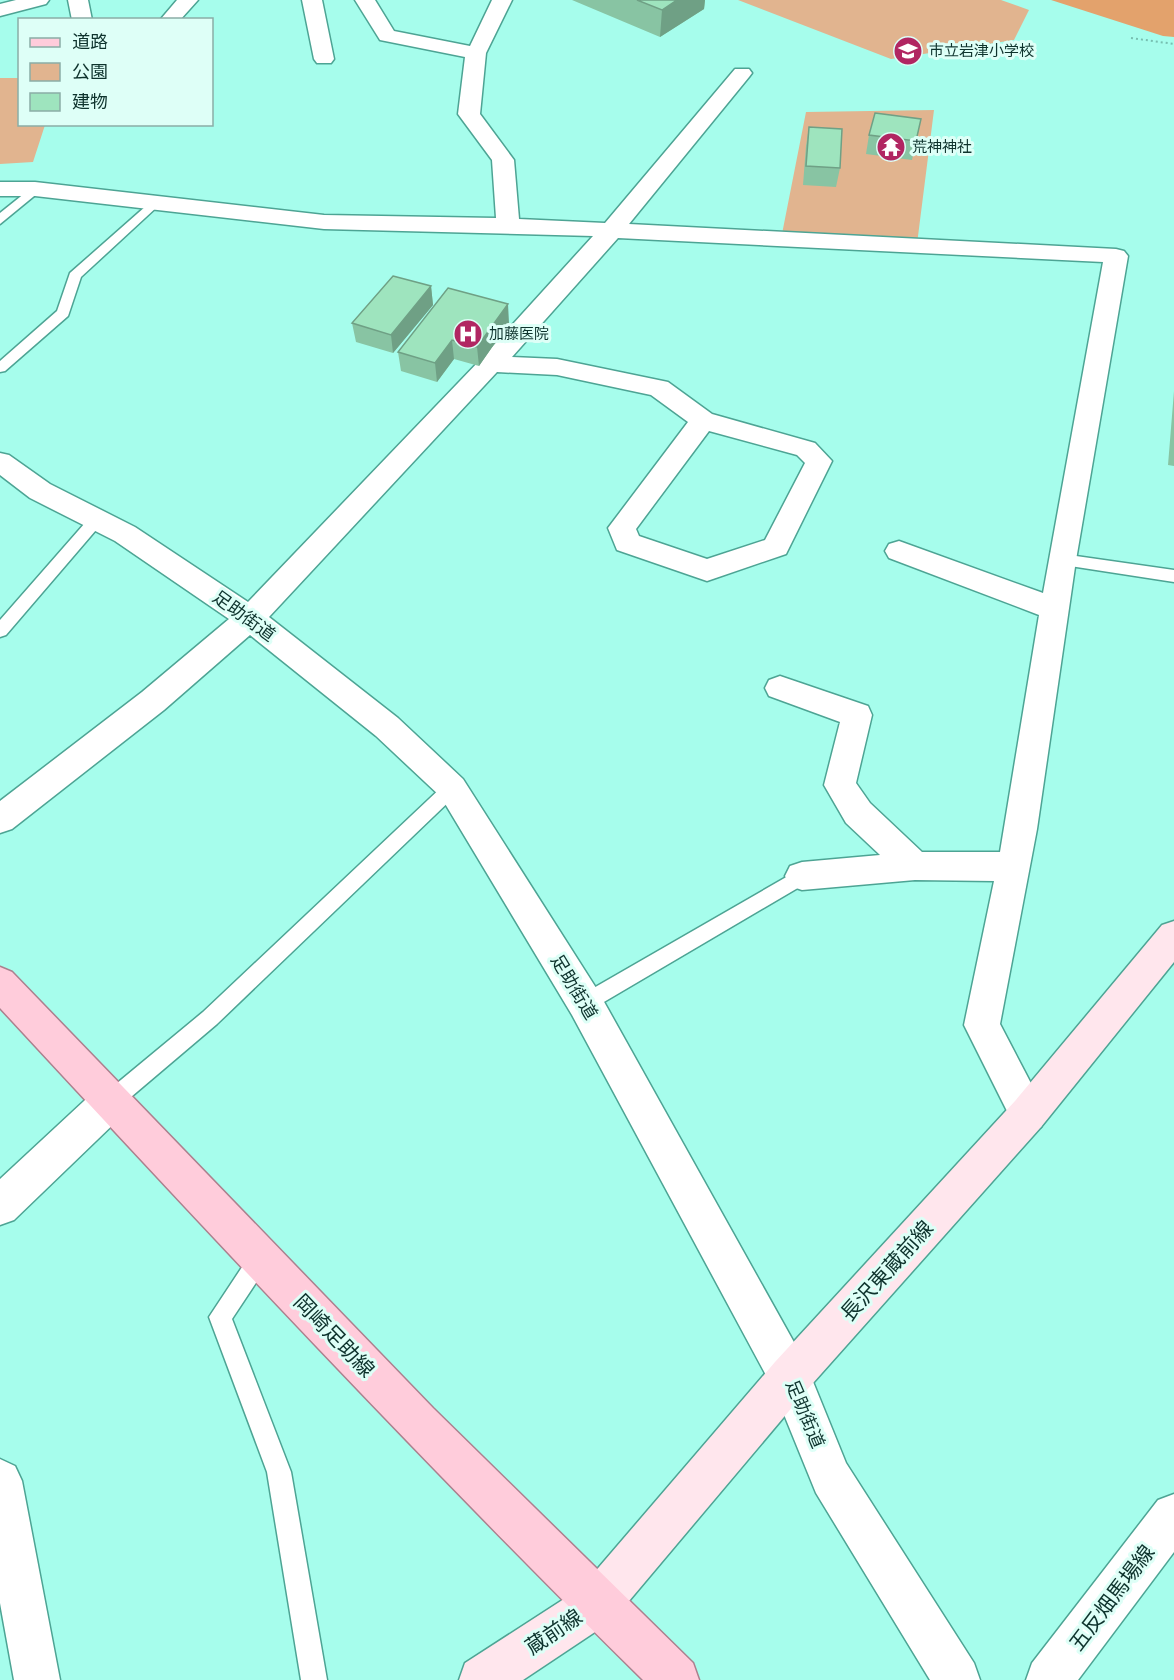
<svg xmlns="http://www.w3.org/2000/svg" width="1174" height="1680" font-family="'Space Grotesk','Noto Sans JP',sans-serif">
  <style>
    .green { fill: #e1b48f }
    .forest { fill: #e3a26c }
    .lines { fill: none; stroke-linecap: round; stroke-linejoin: round }
    .lane-casing { stroke: #4da494; stroke-width: 3 }
    .street-casing { stroke: #4da494; stroke-width: 3 }
    .secondary-casing { stroke: #4da494; stroke-width: 3 }
    .primary-casing { stroke: #ab808e; stroke-width: 3 }
    .path { stroke: #77bfb1; stroke-width: 2; stroke-dasharray: 2 3; stroke-linecap: butt }
    .lane { fill: #fff; fill-rule: evenodd }
    .street { fill: #fff; fill-rule: evenodd }
    .secondary { fill: #ffe6ed; fill-rule: evenodd }
    .primary { fill: #ffccdb; fill-rule: evenodd }
    .wall { fill: #88c4a3 }
    .shaded-wall { fill: #6fa085 }
    .building { fill: #9ee4be; stroke: #6fa085; stroke-width: 1.5 }
    .labels { text-anchor: middle; stroke-width: 6; stroke-linejoin: round; paint-order: stroke }
    .far-poi-label { font-size: 15px; fill: #0e332d; stroke: #defff7; text-anchor: start }
    .street-label { font-size: 18px; fill: #0e332d; stroke: #defff7 }
    .near-street-label { font-size: 21px; fill: #0e332d; stroke: #defff7 }
  </style>
  <rect width="100%" height="100%" fill="#a6fdec"/>
  <path class="green" d="M738,0H1001L1029,10L1014,40L891,59Z
    M0,78H19L20,124L45,125L33,162L0,164Z
    M934,110L917,244L782,234L806,112Z"/>
  <path class="forest" d="M1051,0H1174V37L1163,36Z"/>
  <g class="lines">
    <g class="lane-casing">
      <path id="lane" d="M35,185L39,186V192L0,224V213Z
        M154,199L160,203L158,206L81,277L68,316L5,371L0,372V361L57,311L70,273Z
        M97,514L102,515L105,519L102,523L6,635L0,637V620L92,515Z
        M1062,554L1174,570V582L1057,564L1054,560L1057,556Z
        M452,781L458,783L461,788L458,793L217,1024L118,1108L111,1111L104,1108L101,1101L104,1094L203,1012L446,783Z
        M802,868L808,870L811,876L808,882L592,1009L585,1012L578,1009L575,1003L578,997Z
        M260,1249L268,1252L271,1260L232,1319L291,1472L327,1680H301L267,1472L209,1317L252,1252Z"/>
    </g>
    <g class="street-casing">
      <path id="street" d="M16,0H49L46,4L0,16V4Z
        M68,0H88L92,20H72Z
        M177,0H198L180,20H160Z
        M302,0H322L334,59L331,63H317L314,59Z
        M355,0H375L394,31L470,46L492,0H512L486,53L480,114L514,160L519,219L605,223L735,69H749L752,73L749,77L629,224L1116,249L1124,251L1128,256L1076,560L1037,829L1000,1024L1047,1114L1041,1127L1028,1132L1015,1127L964,1025L994,881L915,880L802,890L790,886L785,876L790,866L802,862L880,855L846,823L824,785L840,722L769,696L765,688L769,680L780,676L868,706L872,715L856,783L870,803L922,852H1000L1039,615L889,558L885,551L889,544L899,541L1043,593L1103,262L618,238L512,357L557,359L668,382L712,414L815,443L832,461L786,554L707,581L617,550L608,528L688,422L651,395L557,375L497,372L269,617L398,718L463,779L598,991L805,1362L846,1463L974,1663L980,1680H930L816,1493L774,1390L572,1015L441,797L376,736L250,635L164,710L12,829L0,833V801L142,692L229,619L115,541L30,498L0,475V453L9,455L50,484L135,527L248,602L482,358L593,236L324,229L35,196H0V182H35L324,215L496,218L492,160L458,114L465,57L380,40ZM709,431L797,455L805,463L765,540L707,559L639,536L636,529Z
        M111,1083L124,1088L130,1101L124,1114L14,1220L0,1225V1179L98,1088Z
        M0,1459L15,1466L22,1481L60,1680H14L0,1603Z
        M1174,1494V1552L1078,1680H1026L1032,1663L1158,1500Z"/>
    </g>
    <g class="secondary-casing">
      <path id="secondary" d="M1174,921V962L1041,1127L805,1392L613,1620L523,1680H459L465,1663L581,1588L775,1362L1015,1101L1162,925Z"/>
    </g>
    <g class="primary-casing">
      <path id="primary" d="M0,967L12,972L433,1408L693,1663L699,1680H643C422,1462 211,1236 0,1008Z"/>
    </g>
    <path class="path" d="M1131,38L1174,44"/>
    <use href="#lane" class="lane"/>
    <use href="#street" class="street"/>
    <use href="#secondary" class="secondary"/>
    <use href="#primary" class="primary"/>
  </g>
  <path class="wall" d="M572,0H705L704,9L660,37Z
    M921,119L912,160L866,154L869,135Z
    M809,127L840,168L836,187L803,185L806,146Z
    M431,286L433,305L393,353L356,342L352,323Z
    M509,323L479,366L454,359L437,382L401,371L398,352Z
    M1174,391V466L1168,465Z"/>
  <path class="shaded-wall" d="M677,0H705L704,9L660,37L662,10Z
    M431,286L433,305L393,353L391,335Z
    M508,304L509,323L479,366L477,347Z
    M452,340L454,359L437,382L435,363Z"/>
  <path class="building" d="M637,0H677L662,10Z
    M875,113L921,119L916,141L869,135Z
    M809,127L842,129L840,168L806,166Z
    M393,276L431,286L391,335L352,323Z
    M448,288L508,304L477,347L452,340L435,363L398,352Z"/>
  <defs>
    <g id="school-disc" transform="scale(1.5)"><circle r="9.5" fill="#b12662" stroke="#defff7"/><path d="M0-5L7-2L0 1L-7-2ZM-4 1L0 2.5L4 1V4Q0 6-4 4Z" fill="#fff"/></g>
    <g id="temple-disc" transform="scale(1.5)"><circle r="9.5" fill="#b12662" stroke="#defff7"/><path d="M0-6L5-2H3V0L6.5 2.5H4V6H1.5V3h-3V6H-4V2.5H-6.5L-3 0V-2H-5Z" fill="#fff"/></g>
    <g id="hospital-disc" transform="scale(1.5)"><circle r="9.5" fill="#b12662" stroke="#defff7"/><path d="M-5-5h3v3.5h4V-5h3V5h-3V1.5h-4V5h-3Z" fill="#fff"/></g>
  </defs>
  <g fill-rule="evenodd">
    <use href="#school-disc" x="908" y="51"/>
    <use href="#temple-disc" x="891" y="147"/>
    <use href="#hospital-disc" x="468" y="334"/>
  </g>
  <g class="labels">
    <g class="far-poi-label">
      <text x="929" y="56">市立岩津小学校</text>
      <text x="912" y="152">荒神神社</text>
      <text x="489" y="339">加藤医院</text>
    </g>
    <g class="street-label">
      <text transform="translate(244 616) rotate(36)" y="6">足助街道</text>
      <text transform="translate(574 987) rotate(59)" y="6">足助街道</text>
      <text transform="translate(805 1414) rotate(67)" y="6">足助街道</text>
    </g>
    <g class="near-street-label">
      <text transform="translate(887 1271) rotate(-48)" y="7">長沢東蔵前線</text>
      <text transform="translate(334 1336) rotate(46)" y="7">岡崎足助線</text>
      <text transform="translate(1112 1598) rotate(-53)" y="7">五反畑馬場線</text>
      <text transform="translate(554 1632) rotate(-34)" y="7">蔵前線</text>
    </g>
  </g>
  <rect x="18" y="18" width="195" height="108" fill="#defff7" stroke="#8bada6" stroke-width="1.5"/>
  <rect x="30" y="38" width="30" height="9" fill="#ffccdb" stroke="#8bada6" stroke-width="1.5"/>
  <text x="72" y="48" font-size="18" fill="#0e332d">道路</text>
  <rect x="30" y="63" width="30" height="18" fill="#e1b48f" stroke="#8bada6" stroke-width="1.5"/>
  <text x="72" y="78" font-size="18" fill="#0e332d">公園</text>
  <rect x="30" y="93" width="30" height="18" fill="#9ee4be" stroke="#8bada6" stroke-width="1.5"/>
  <text x="72" y="108" font-size="18" fill="#0e332d">建物</text>
</svg>
